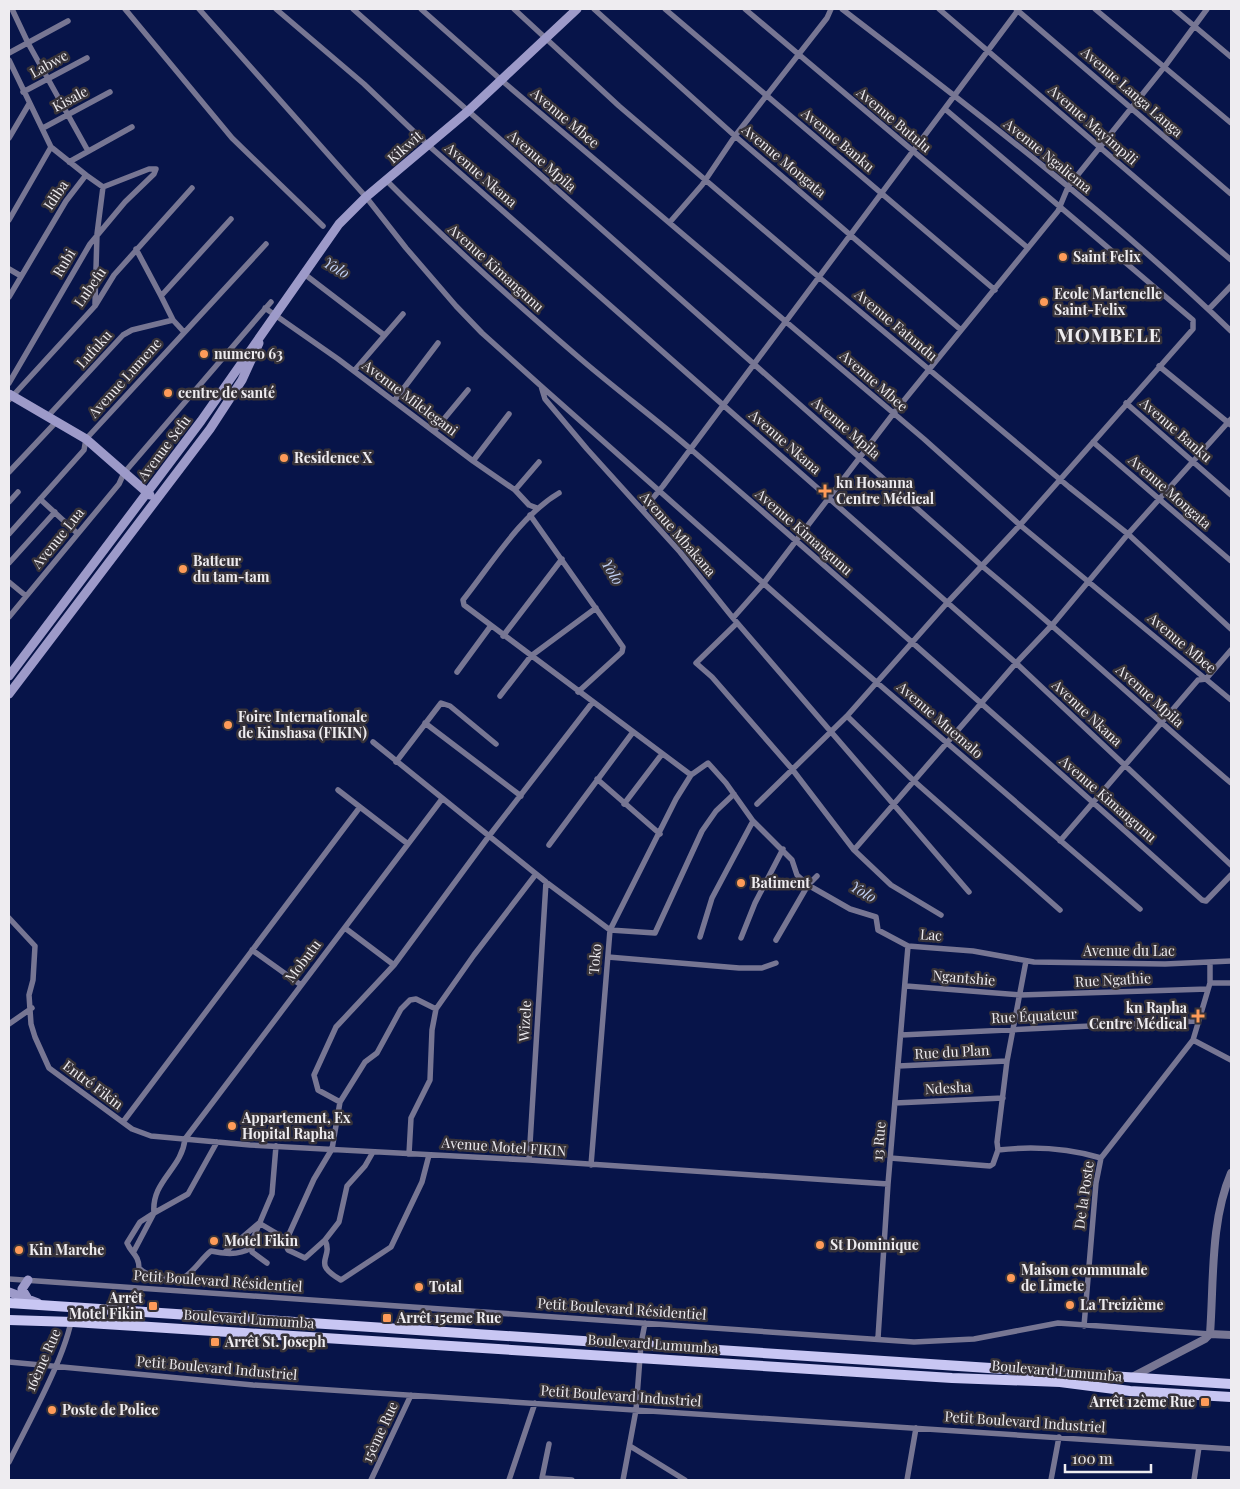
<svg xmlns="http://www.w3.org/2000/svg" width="1240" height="1489" font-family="'Playfair Display',serif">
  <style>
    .water { fill: #071449 }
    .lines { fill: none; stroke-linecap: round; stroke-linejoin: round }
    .minor { stroke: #777693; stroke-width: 5.5 }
    .tertiary { stroke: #777693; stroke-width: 8 }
    .secondary { stroke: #9d9ac9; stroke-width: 9 }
    .trunk { stroke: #c8c6f3; stroke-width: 10 }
    .poi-dot { fill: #fe9b59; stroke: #363239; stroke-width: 2 }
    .labels { text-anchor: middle; stroke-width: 5; stroke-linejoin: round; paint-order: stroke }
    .street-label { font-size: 14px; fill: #eeecf0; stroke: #363239 }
    .poi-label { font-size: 14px; font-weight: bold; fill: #eeecf0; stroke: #363239; text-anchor: start }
    .water-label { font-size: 15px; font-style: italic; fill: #c1d0f4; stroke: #363239 }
    .district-label { font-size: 19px; font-weight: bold; letter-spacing: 1px; fill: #eeecf0; stroke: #363239 }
  </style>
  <rect width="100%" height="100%" fill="#363239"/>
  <path class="water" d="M9,9H1231V1480H9Z"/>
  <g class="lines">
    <path class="minor" d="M12,9L28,43L88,151
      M125,9L232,138L323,226
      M199,9L366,197L406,248L456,306L482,333L541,386L545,399L587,449L680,552L733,618L969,892
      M276,9L364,84L428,145L1016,663L1231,865
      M353,9L982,566C1067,636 1147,712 1231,783
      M421,9L500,79L924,439L1020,525L1231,700
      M514,9L619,106L820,278L1069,487L1128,534L1231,629
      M594,9L735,136L961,330
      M665,9L995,290
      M745,9L1028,248
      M842,9C975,111 1110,214 1231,331
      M939,9L1231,260
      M1016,9L1231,194
      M1095,9L1231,123
      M1174,9L1231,57
      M9,53L68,21
      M9,60L51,147L86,175
      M23,92L87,58
      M43,128L110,92
      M9,138L29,104
      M69,162L132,127
      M387,181C447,242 511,299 576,355C614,388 656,419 694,452C865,600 1034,749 1202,900L1206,901L1231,875
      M9,220L51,147
      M670,222L702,185L735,136L827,18L831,9
      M136,249L161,296
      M9,269L21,276
      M303,273L384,335
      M9,297L66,201L86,175L103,187L149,169H156L154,174L125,202L90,244L9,383
      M95,304L97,234L103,187
      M265,308L338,359L473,461L515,490L529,505L537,508
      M1209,309L1231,286
      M184,332L173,320L161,296L231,219
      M1159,366L1231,425
      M354,371L403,314
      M541,386L824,637L1140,909
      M9,400L95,306L114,275L192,188
      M394,401L438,343
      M1126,403L1231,495
      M48,416L123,335L132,330L173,320
      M434,431L468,390
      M1093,442L1231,561
      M473,461L509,414
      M9,472L57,421
      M515,490L539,462
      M559,493C520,516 491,565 463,600L464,605L691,775
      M40,499L77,533
      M9,502L18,492
      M643,510L663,486L1019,9
      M530,515L623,647L622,652L578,692
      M9,534L84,450L86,439L266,244
      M9,563L55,512
      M9,582L26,596
      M9,617L119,484L124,473L271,302
      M733,618L763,584L893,414L1058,211L1068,187L1165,66L1207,9
      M737,623L696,663L712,677L792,769L854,850L891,885L941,915
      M503,636L562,559
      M457,672L490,627
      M500,696L531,656L596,608
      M847,716L914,781L1060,910
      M425,723L521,796
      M373,742L546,882L610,930L655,933L702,831L716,811L734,794
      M396,762L441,703L450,706L496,744
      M597,779L660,834
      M338,790L360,807
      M624,804L662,754
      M757,804L847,716L947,603L1020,525L1193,329V320L945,109
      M1060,841L1198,680L1206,679L1231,650
      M549,845L633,732
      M854,850L1016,663L1053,624L1128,534L1231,419
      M9,918L35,946L33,980L29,995L31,1024L35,1037L49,1068L132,1129L151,1136L250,1145L529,1160L888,1184
      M345,928L394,965
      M700,937L712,898L753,821
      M741,938L755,903L783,849
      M776,940L808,885L817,876
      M252,950L301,985
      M608,957L739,968H762L776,963
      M1210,983H1231
      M906,986L1020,995L1208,989
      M436,1009L474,955L536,874
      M9,1024L32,1008
      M901,1035L1198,1021
      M1193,1040L1231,1060
      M898,1066L1007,1061
      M340,1102L318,1090L314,1075L336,1027L394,965L489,836L592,703
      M895,1103L1003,1098
      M123,1122L360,807L408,844
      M998,1150C1033,1146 1067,1148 1101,1158
      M373,1152L365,1166L347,1186L339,1222L325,1240C334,1259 310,1262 341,1280L391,1247L422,1182L429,1155
      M890,1158L990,1166L993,1164L998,1150L997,1142L1007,1061L1026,961
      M529,1160L546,882
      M591,1165L610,930L676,799L691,775L708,763L726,783L753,821L792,860L797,875L808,885L850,909L876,917L878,930L908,946L973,951L1034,962L1165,964L1231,961
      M325,1240L305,1258L288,1250L285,1243L314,1179L332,1149L340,1102L365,1062L377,1053L401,1009L410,1000L416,999L436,1009L432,1030L430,1080L411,1118L409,1154
      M251,1248C240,1255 224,1254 211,1251C202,1258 196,1269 186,1276C176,1283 147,1277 139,1268C139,1255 131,1253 127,1243L140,1222L154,1213C151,1181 182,1169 185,1139L442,799
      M134,1251L154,1213L188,1194L217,1142
      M225,1252L259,1223L286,1239
      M267,1263L252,1252V1241L272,1194L276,1146
      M9,1279L914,1342L974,1339L1058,1323L1210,1334
      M1084,1326L1096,1183L1101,1158L1193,1040L1210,983V963
      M878,1338L888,1184L908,946
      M9,1362L253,1385L1231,1449
      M549,1444L542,1478L572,1480
      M630,1446L685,1480
      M9,1462C28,1423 71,1348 73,1308
      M371,1480L411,1395
      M509,1480L535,1403
      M623,1480L636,1410L641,1344L645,1323
      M907,1480L916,1428
      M1051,1480L1059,1437
      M1194,1480L1199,1447"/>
    <path class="tertiary" d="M1210,1334L1231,1335
      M1132,1377L1205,1339L1210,1334C1214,1281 1210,1222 1231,1173"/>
    <path class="secondary" d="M9,394L86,439L150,495
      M9,676L201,421L339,224L366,197L467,112L577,9
      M9,694L210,429L242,380L259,343
      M9,1292L38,1303
      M28,1299L22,1289L28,1280"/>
    <path class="trunk" d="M9,1303L1231,1384
      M9,1320L73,1322L952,1378L1060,1382L1130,1391L1231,1397"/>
  </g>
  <g class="poi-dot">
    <circle cx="1063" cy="257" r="5"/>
    <circle cx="1044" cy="302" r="5"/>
    <circle cx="204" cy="354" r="5"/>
    <circle cx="168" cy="393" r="5"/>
    <circle cx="284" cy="458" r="5"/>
    <path d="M822.5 483.5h5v5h5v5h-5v5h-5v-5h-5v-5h5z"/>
    <circle cx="183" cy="569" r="5"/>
    <circle cx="228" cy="725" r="5"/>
    <circle cx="741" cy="883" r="5"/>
    <path d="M1195.5 1008.5h5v5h5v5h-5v5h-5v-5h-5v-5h5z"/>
    <circle cx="232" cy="1126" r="5"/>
    <circle cx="214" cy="1241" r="5"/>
    <circle cx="820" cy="1245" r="5"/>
    <circle cx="19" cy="1250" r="5"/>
    <circle cx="1011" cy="1278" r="5"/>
    <circle cx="419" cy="1287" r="5"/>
    <circle cx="1070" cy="1305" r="5"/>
    <rect x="148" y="1301" width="10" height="10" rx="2.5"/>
    <rect x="382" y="1313" width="10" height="10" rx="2.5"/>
    <rect x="210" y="1337" width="10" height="10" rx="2.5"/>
    <rect x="1200" y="1397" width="10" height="10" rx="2.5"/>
    <circle cx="52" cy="1410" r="5"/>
  </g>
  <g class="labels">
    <g class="street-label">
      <text transform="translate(49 64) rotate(-29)" y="5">Labwe</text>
      <text transform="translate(1132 92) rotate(41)" y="5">Avenue Langa Langa</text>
      <text transform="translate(70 99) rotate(-28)" y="5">Kisale</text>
      <text transform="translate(565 118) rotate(40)" y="5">Avenue Mbee</text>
      <text transform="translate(894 120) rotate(40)" y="5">Avenue Butulu</text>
      <text transform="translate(1093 125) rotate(41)" y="5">Avenue Mayimpili</text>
      <text transform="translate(838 140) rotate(40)" y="5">Avenue Banku</text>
      <text transform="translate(405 147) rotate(-41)" y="5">Kikwit</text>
      <text transform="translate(1048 156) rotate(39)" y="5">Avenue Ngaliema</text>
      <text transform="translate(542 161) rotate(41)" y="5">Avenue Mpila</text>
      <text transform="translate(784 161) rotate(40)" y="5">Avenue Mongata</text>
      <text transform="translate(481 175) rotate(41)" y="5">Avenue Nkana</text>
      <text transform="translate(56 195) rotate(-56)" y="5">Idiba</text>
      <text transform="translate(64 263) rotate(-59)" y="5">Rubi</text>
      <text transform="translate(496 268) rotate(42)" y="5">Avenue Kimangunu</text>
      <text transform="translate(90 287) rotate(-55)" y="5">Lubefu</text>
      <text transform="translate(896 325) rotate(40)" y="5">Avenue Fatundu</text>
      <text transform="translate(94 349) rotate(-48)" y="5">Lufuku</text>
      <text transform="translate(125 378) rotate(-48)" y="5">Avenue Lumene</text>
      <text transform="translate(874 381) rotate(41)" y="5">Avenue Mbee</text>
      <text transform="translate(410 398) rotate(37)" y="5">Avenue Milelegani</text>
      <text transform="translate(846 428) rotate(41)" y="5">Avenue Mpila</text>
      <text transform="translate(1176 430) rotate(41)" y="5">Avenue Banku</text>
      <text transform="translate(785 442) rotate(41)" y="5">Avenue Nkana</text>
      <text transform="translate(164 448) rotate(-53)" y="5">Avenue Sefu</text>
      <text transform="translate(1170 492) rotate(41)" y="5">Avenue Mongata</text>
      <text transform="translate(804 532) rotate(41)" y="5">Avenue Kimangunu</text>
      <text transform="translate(678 534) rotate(49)" y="5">Avenue Mbakana</text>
      <text transform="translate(58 538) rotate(-51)" y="5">Avenue Lua</text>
      <text transform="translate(1182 643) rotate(40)" y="5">Avenue Mbee</text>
      <text transform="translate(1150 696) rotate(42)" y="5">Avenue Mpila</text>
      <text transform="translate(1087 713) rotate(43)" y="5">Avenue Nkana</text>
      <text transform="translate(940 720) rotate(41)" y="5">Avenue Muemalo</text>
      <text transform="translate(1108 799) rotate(41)" y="5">Avenue Kimangunu</text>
      <text transform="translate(931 935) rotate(4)" y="5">Lac</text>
      <text x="1129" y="956">Avenue du Lac</text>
      <text transform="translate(595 959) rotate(-85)" y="5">Toko</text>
      <text transform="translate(303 961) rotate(-53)" y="5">Mobutu</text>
      <text transform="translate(964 978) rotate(5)" y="5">Ngantshie</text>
      <text transform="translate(1113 980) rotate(-3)" y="5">Rue Ngathie</text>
      <text transform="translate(1034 1016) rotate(-3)" y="5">Rue Équateur</text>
      <text transform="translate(525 1021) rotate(-87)" y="5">Wizele</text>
      <text transform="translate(952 1052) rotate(-3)" y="5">Rue du Plan</text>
      <text transform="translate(93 1085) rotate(37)" y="5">Entré Fikin</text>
      <text transform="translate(948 1088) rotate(-3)" y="5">Ndesha</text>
      <text transform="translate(879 1141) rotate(-85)" y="5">13 Rue</text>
      <text transform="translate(504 1147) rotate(4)" y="5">Avenue Motel FIKIN</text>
      <text transform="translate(1084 1195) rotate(-82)" y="5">De la Poste</text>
      <text transform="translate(218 1281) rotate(4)" y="5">Petit Boulevard Résidentiel</text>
      <text transform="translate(622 1309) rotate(4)" y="5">Petit Boulevard Résidentiel</text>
      <text transform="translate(249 1319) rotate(4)" y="5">Boulevard Lumumba</text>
      <text transform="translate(653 1344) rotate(4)" y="5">Boulevard Lumumba</text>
      <text transform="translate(43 1360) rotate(-66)" y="5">16ème Rue</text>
      <text transform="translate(217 1368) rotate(5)" y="5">Petit Boulevard Industriel</text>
      <text transform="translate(1057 1371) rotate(5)" y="5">Boulevard Lumumba</text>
      <text transform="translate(621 1396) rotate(4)" y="5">Petit Boulevard Industriel</text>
      <text transform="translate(1025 1422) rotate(4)" y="5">Petit Boulevard Industriel</text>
      <text transform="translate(380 1432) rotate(-65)" y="5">15ème Rue</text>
    </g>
    <g class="poi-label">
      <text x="1073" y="262">Saint Felix</text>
      <text x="1054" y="299">Ecole Martenelle<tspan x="1054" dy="16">Saint-Felix</tspan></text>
      <text x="214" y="359">numero 63</text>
      <text x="178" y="398">centre de santé</text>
      <text x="294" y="463">Residence X</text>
      <text x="836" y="488">kn Hosanna<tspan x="836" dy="16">Centre Médical</tspan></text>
      <text x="193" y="566">Batteur<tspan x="193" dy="16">du tam-tam</tspan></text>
      <text x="238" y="722">Foire Internationale<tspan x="238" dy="16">de Kinshasa (FIKIN)</tspan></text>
      <text x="751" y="888">Batiment</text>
      <text x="1187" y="1013" text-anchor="end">kn Rapha<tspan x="1187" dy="16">Centre Médical</tspan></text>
      <text x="242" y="1123">Appartement, Ex<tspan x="242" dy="16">Hopital Rapha</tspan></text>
      <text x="224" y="1246">Motel Fikin</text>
      <text x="830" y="1250">St Dominique</text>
      <text x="29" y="1255">Kin Marche</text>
      <text x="1021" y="1275">Maison communale<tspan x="1021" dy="16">de Limete</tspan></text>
      <text x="429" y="1292">Total</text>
      <text x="143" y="1303" text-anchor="end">Arrêt<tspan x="143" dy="16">Motel Fikin</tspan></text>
      <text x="1080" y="1310">La Treizième</text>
      <text x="397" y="1323">Arrêt 15eme Rue</text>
      <text x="225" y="1347">Arrêt St. Joseph</text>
      <text x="1195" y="1407" text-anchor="end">Arrêt 12ème Rue</text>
      <text x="62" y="1415">Poste de Police</text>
    </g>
    <g class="water-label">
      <text transform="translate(336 268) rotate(30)" y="5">Yolo</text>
      <text transform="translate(612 572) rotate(59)" y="5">Yolo</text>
      <text transform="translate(863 892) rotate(30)" y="5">Yolo</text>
    </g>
    <g class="district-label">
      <text x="1109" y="342">MOMBELE</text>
    </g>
  </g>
  <rect width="1240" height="1489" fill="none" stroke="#eeecf0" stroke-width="20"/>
  <path d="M1065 1464v8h86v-8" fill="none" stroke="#eeecf0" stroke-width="2.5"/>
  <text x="1072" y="1464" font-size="15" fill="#eeecf0" stroke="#363239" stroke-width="4" paint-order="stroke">100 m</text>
</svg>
